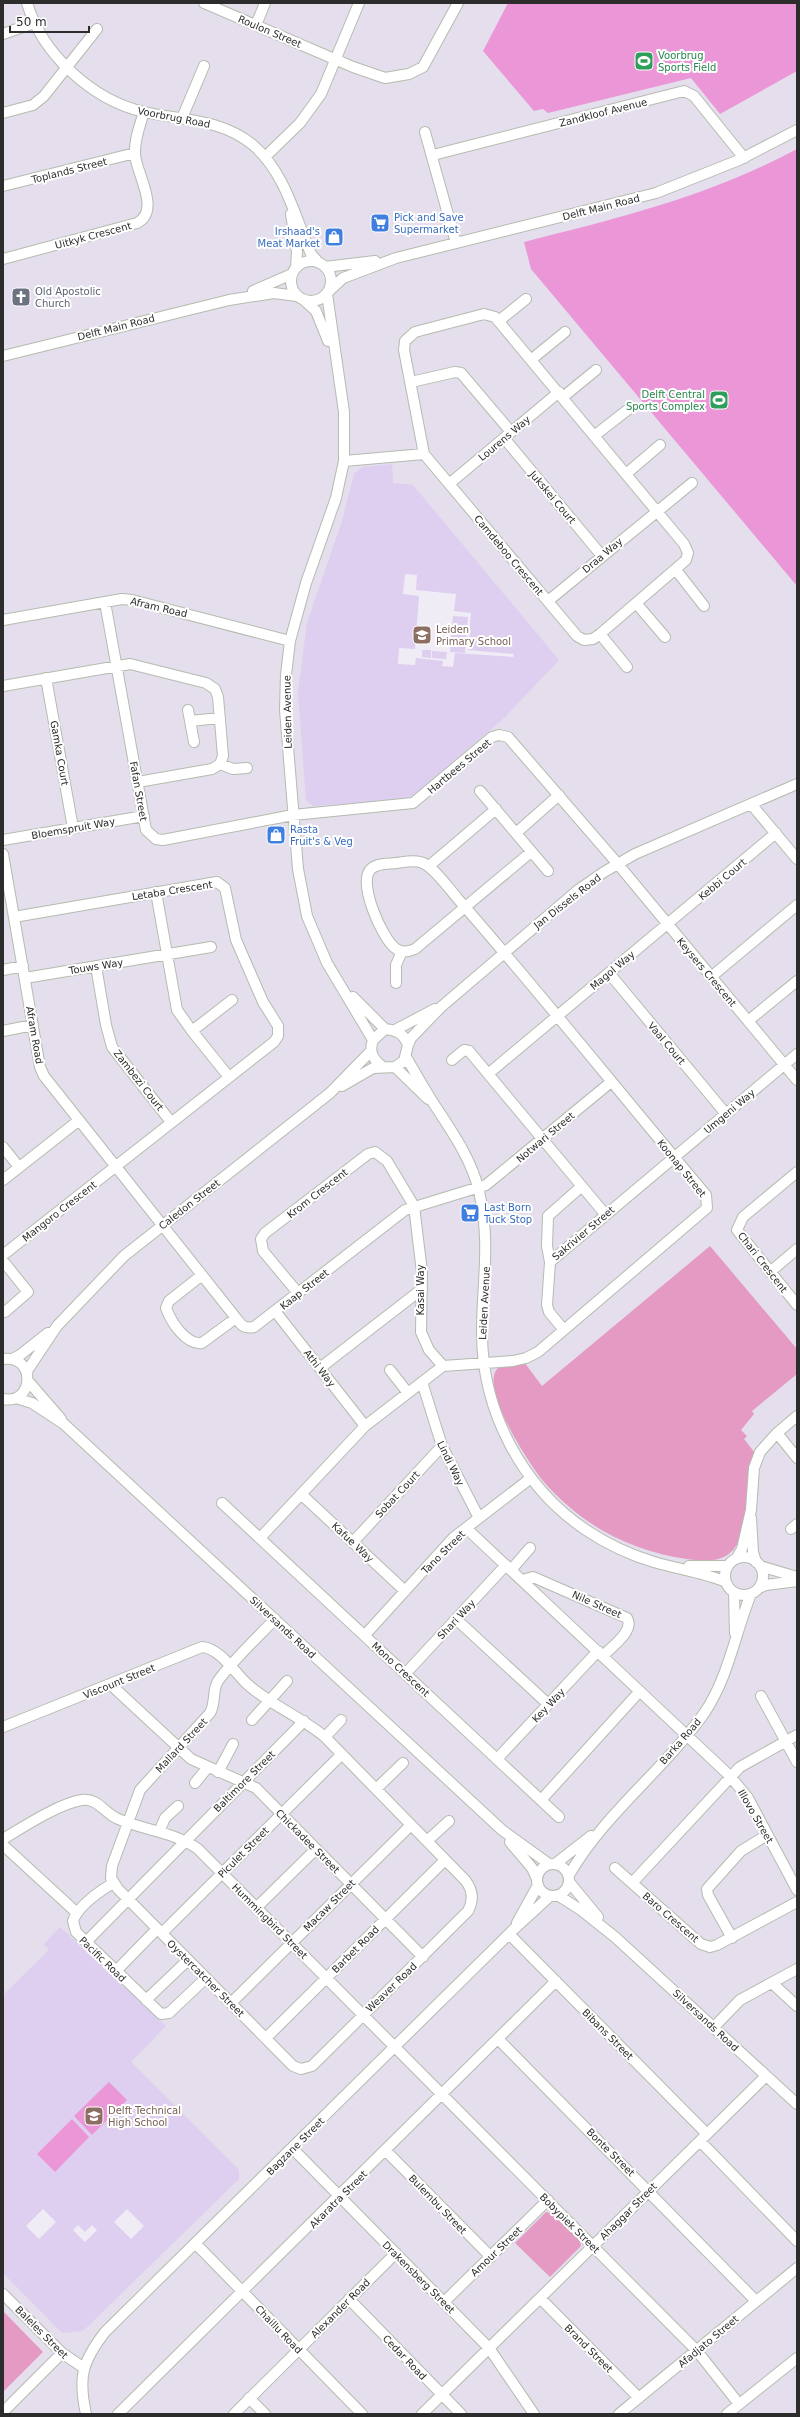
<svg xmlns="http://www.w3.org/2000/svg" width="800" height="2417" font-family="'DejaVu Sans',sans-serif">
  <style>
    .education { fill: #deceef }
    .green { fill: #e49ac2 }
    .pitch { fill: #eb96d7 }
    .plaza { fill: #f0ecf6; fill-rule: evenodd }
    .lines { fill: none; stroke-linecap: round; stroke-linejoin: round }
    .minor-casing { stroke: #b4bcae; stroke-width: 12 }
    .minor { stroke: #fff; stroke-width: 10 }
    .labels { text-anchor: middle; stroke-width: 4; stroke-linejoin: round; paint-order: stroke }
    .street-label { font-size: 10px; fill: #2c2c2c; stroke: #fff }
    .leisure-label { font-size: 10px; fill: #27864d; stroke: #fff; text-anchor: start }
    .shop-label { font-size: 10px; fill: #366cbe; stroke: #fff; text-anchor: start }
    .worship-label { font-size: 10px; fill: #5b616d; stroke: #fff; text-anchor: start }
    .education-label { font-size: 10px; fill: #785e54; stroke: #fff; text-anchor: start }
  </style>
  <rect width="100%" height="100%" fill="#e4deed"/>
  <path class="education" d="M392,464L393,483L413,485L559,660L503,719L414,795L401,800L313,806L306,800L298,692L307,623L342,521L354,474L362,467Z
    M60,1927L166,2026L131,2062L239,2170V2179L83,2331L62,2333L3,2273V1995L49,1950L44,1944Z"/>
  <path class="green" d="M710,1246L797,1349V1374L752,1411L754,1414L741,1430L747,1436L744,1439L755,1453L742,1531C735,1561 714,1563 687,1559C651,1554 616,1541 586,1520C571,1509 556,1496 544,1482C530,1465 478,1387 498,1368C503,1363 516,1363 524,1362L542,1386Z
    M546,2212L552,2213L580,2241L581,2246L550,2277L515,2243Z
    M3,2311L43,2352L3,2392Z"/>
  <path class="pitch" d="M508,3H797V71L720,114L691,78L548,113L543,109L534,111L483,51Z
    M797,149V586L531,269L524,242C619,218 710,196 797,149Z
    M109,2082L127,2100L92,2135L74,2116Z
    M72,2119L89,2137L55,2172L37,2154Z"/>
  <path class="plaza" d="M405,574L417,575L416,590L456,594L454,611L471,613L468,650L514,654L513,657L455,653L453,667L442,666L443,661L416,658L415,665L398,664L399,648L415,649L419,596L403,594ZM453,616L468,617L465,653L450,652ZM422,650H431V658L422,657ZM432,651L447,652L446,659L432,658Z
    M43,2209L56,2222L39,2239L26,2226Z
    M127,2209L144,2226L131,2239L114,2222Z
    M78,2225L85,2232L92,2225L97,2230L85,2242L73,2230Z"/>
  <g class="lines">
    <g class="minor-casing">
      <path id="minor" d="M27,3C42,54 92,100 144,112C182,120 222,119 253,145C285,172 295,217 311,254L319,263
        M204,3L353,67L385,78L409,74L423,67L458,3
        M256,25L265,3
        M3,34L34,23
        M3,113L33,105L44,96L97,29
        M182,118L204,66
        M425,132L456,243
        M433,155L684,91L694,96L744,158
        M265,157L300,123L321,94L359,3
        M3,186L135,153
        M291,214L297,252L296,268
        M3,259L137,223C161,211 137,175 135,155C134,140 140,125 144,112
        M291 281a20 20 0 1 1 40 0a20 20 0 1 1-40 0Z
        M325,267L375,261
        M253,291L292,274
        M329,291L343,278L396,258L656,193L739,160L797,130
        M327,294L344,412V461L336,498L306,583L290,641L286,675L285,710L298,869L307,916L327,963L373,1040
        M305,301L316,311L328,341
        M500,320L526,299
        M3,356L229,300L274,293L297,296
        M532,359L565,332
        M411,382L455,372L461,373L511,432
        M563,397L596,370
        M594,436L630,408
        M504,438L602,556
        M344,461L424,454L577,636L584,640L593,639L600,634L686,560L688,553L684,544L495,317L484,314L415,332L405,341L404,350L424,454
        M626,474L660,445
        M449,484L559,392
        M676,570L704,606
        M548,601L692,483
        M105,602L146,830L156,839L163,840L293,815L413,803L492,737L499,735L508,737L617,863L797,1080
        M636,603L665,637
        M3,620L122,599L132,600L290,641
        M600,634L627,667
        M46,678L73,828
        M3,686L130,664L206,683L215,689L218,697L223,756L220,764L212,769L138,782
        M188,710L194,742
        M190,721L220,718
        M220,764L233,769L247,768
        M480,791L548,871
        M751,804L797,859
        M516,833L559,795
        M3,840L144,816
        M3,854L40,1067L44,1076L236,1318C241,1325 244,1329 254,1327L405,1210L486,1185L611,1082
        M429,866L496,809
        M156,892L177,1010L192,1031L229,1077
        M96,966L106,1025L112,1047L171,1122
        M3,970L23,966
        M609,973L726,1114
        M711,977L797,905
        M25,978L211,947
        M396,983V965L402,951
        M353,997L385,1029
        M748,1021L797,981
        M395,1030L435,1009
        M3,1031L33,1025
        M192,1031L232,1000
        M408,1045L411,1038L441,1007L578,890L604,872L635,854L797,784
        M406,1057C415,1072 424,1089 434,1104C452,1132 471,1158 479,1191C491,1244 482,1281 482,1333C482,1411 522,1487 586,1530C607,1544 630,1555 654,1562C677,1569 703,1572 726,1582
        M452,1060L464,1050L469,1051L605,1214
        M395,1067L428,1099
        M488,1074L776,833
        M342,1086L373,1068L395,1067L404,1061L408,1045C404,1034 397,1030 385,1029L373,1040C369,1051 372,1059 382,1066
        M3,1147L19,1167
        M797,1172L743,1217L737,1230L797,1305
        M3,1180L78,1121
        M3,1255L274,1042L278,1036V1026L263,1002L236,940L225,888L217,882L14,917
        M3,1261L28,1292L5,1312
        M550,1262L547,1246L548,1216L582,1186
        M770,1272L797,1249
        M202,1275L169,1301L166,1308C171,1322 186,1345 202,1343L236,1318
        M298,1293L263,1251L261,1239L265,1233L368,1154L375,1152L387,1161L414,1206L422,1272L421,1332L429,1350L443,1366
        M275,1311L365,1426
        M564,1330L549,1312L547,1305L550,1262L797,1054
        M3,1359C36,1354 35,1405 3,1399
        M12,1359L20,1355L48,1333
        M320,1368L422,1289
        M390,1370L408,1393
        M27,1371L57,1326L124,1256L330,1093L371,1051
        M28,1381L61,1419
        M422,1382L442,1446L479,1518
        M16,1398L32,1403L64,1424L502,1830L549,1864
        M777,1433L797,1458
        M301,1494L405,1591
        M222,1503L559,1817
        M751,1518L753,1552L756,1562
        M466,1528L730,1776L748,1798L797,1890
        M791,1529L797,1524
        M260,1538L365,1426L443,1366L513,1361L526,1358L538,1352L707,1208L706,1195C623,1097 543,996 458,899C450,890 432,864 420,862C413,860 404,862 396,863C388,864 377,863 371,869C357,882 382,938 395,948C401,953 408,952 415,949L531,852
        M353,1542L442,1446
        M725 1576a19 19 0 1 1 38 0a19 19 0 1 1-38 0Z
        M736,1559L742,1549L751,1510L754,1468L760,1452L777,1433L797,1416
        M689,1566H728
        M760,1566L797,1577
        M511,1570L530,1548
        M522,1580L533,1577L627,1618C635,1631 611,1647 603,1656
        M759,1588L766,1585L797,1581
        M734,1593L735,1633
        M456,1619L548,1704
        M365,1635L453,1538L531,1478
        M406,1673L506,1565
        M110,1684L191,1759L256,1788L423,1957
        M761,1696L797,1762
        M252,1720L287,1681
        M3,1727L202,1647C219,1648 234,1671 246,1683C270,1705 300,1716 325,1737L465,1880C473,1890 474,1900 468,1911L312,2066L301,2069L293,2066L118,1889L111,1878L112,1866L140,1790L210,1713C216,1703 212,1690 218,1681C231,1662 258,1637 275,1619
        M325,1737L341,1720
        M498,1758L598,1651
        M218,1772L233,1744
        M195,1783L208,1767
        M376,1789L403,1763
        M542,1799L640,1691
        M159,1832L165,1818L178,1806
        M3,1839C23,1827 60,1803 82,1800C97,1798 104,1812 116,1818C142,1830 175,1832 198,1849L697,2351L739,2404
        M427,1841L449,1821
        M510,1842L532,1868L537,1879
        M3,1845L77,1913
        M537 1880a16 16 0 1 1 32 0a16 16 0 1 1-32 0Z
        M555,1864L591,1836
        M615,1868L701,1944L710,1947L717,1945L797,1902
        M569,1875C605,1813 664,1770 705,1712C729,1676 735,1633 751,1594
        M113,1883C100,1891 78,1906 73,1921L76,1932L161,2014L169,2013L206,1978
        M570,1883L598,1917
        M632,1883L740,1767L797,1735
        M559,1896L581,1910L615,1937L797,2104
        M256,1908L316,1849
        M517,1923L538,1885
        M162,1933L341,1755
        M509,1934L707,2134
        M732,1938L708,1895L707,1889L741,1851L767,1835
        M86,1942L304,1721
        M116,1971L157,1929
        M772,1983L797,2006
        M146,2000L188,1960
        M231,2003L411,1825
        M714,2027L740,2000L797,1969
        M266,2038L445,1860
        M498,2039L756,2301
        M700,2141L797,2241
        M293,2149L489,2348L534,2414
        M386,2151L491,2257
        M196,2244L362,2414
        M3,2294L62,2353L84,2368
        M540,2298L639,2398
        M349,2299L461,2414
        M444,2302L548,2200
        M249,2398L265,2414
        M3,2412L62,2353
        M86,2414C78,2377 82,2362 105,2332L514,1929L550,1896
        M118,2414L556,1981
        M234,2414L396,2253
        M422,2414L766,2076
        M619,2414L797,2268
        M727,2414L797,2358"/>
    </g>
    <use href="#minor" class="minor"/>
  </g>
  <defs>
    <g id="stadium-square" transform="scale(1)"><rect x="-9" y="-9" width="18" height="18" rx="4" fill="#2e9e5b" stroke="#fff"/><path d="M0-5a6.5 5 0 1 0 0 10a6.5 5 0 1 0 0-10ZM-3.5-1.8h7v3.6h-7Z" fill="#fff"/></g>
    <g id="supermarket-square" transform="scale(1)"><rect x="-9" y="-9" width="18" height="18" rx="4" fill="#3f7fe0" stroke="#fff"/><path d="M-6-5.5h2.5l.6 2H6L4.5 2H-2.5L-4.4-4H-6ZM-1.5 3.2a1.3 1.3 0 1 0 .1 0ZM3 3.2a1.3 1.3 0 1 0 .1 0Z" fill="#fff"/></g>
    <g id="shop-square" transform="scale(1)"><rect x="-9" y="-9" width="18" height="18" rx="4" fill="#3f7fe0" stroke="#fff"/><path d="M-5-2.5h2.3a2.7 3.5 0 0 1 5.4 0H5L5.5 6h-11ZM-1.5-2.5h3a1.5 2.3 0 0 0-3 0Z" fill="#fff"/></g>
    <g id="church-square" transform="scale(1)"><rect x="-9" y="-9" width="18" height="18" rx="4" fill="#6b7280" stroke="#fff"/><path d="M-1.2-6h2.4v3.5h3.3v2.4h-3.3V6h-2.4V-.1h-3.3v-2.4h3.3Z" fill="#fff"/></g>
    <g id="school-square" transform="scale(1)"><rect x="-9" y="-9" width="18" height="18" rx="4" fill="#8d6e63" stroke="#fff"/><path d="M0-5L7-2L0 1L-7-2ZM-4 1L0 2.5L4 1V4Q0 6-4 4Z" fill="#fff"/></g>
  </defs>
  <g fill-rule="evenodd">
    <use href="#stadium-square" x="644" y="61"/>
    <use href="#supermarket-square" x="380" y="223"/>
    <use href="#shop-square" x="334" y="237"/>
    <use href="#church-square" x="21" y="297"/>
    <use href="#stadium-square" x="719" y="400"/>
    <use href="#school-square" x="422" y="635"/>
    <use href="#shop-square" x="276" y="835"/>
    <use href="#supermarket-square" x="470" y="1213"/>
    <use href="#school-square" x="94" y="2116"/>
  </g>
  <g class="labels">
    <g class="street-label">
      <text transform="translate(270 31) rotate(23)" y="4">Roulon Street</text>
      <text transform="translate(603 112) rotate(-14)" y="4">Zandkloof Avenue</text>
      <text transform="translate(174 117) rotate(11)" y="4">Voorbrug Road</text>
      <text transform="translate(69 170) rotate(-14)" y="4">Toplands Street</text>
      <text transform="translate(601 207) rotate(-14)" y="4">Delft Main Road</text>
      <text transform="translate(93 235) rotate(-15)" y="4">Uitkyk Crescent</text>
      <text transform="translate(116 327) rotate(-14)" y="4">Delft Main Road</text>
      <text transform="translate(504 438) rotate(-40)" y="4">Lourens Way</text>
      <text transform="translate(553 497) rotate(50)" y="4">Jukskei Court</text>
      <text transform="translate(509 555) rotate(50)" y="4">Camdeboo Crescent</text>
      <text transform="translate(602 555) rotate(-40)" y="4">Draa Way</text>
      <text transform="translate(159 607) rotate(13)" y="4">Afram Road</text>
      <text transform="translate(287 712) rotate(-91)" y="4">Leiden Avenue</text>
      <text transform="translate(60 753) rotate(80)" y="4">Gamka Court</text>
      <text transform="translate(459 766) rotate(-40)" y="4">Hartbees Street</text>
      <text transform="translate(139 791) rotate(80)" y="4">Fafan Street</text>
      <text transform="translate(73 828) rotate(-10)" y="4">Bloemspruit Way</text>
      <text transform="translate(722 879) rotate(-40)" y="4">Kebbi Court</text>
      <text transform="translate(172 890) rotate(-9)" y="4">Letaba Crescent</text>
      <text transform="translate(567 901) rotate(-38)" y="4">Jan Dissels Road</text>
      <text transform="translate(96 966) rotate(-9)" y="4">Touws Way</text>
      <text transform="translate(612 970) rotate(-40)" y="4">Magol Way</text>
      <text transform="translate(707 972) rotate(50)" y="4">Keysers Crescent</text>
      <text transform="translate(35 1035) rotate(80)" y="4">Afram Road</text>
      <text transform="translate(667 1043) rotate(50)" y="4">Vaal Court</text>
      <text transform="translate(139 1080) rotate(52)" y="4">Zambezi Court</text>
      <text transform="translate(729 1111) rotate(-40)" y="4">Umgeni Way</text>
      <text transform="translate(545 1137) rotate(-40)" y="4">Notwari Street</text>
      <text transform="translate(682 1168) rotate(51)" y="4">Koonap Street</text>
      <text transform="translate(317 1193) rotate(-38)" y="4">Krom Crescent</text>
      <text transform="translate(189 1204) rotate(-38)" y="4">Caledon Street</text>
      <text transform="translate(59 1211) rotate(-38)" y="4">Mangoro Crescent</text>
      <text transform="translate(583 1233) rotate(-40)" y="4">Sakrivier Street</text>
      <text transform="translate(763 1262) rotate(52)" y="4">Chari Crescent</text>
      <text transform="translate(304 1289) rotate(-38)" y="4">Kaap Street</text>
      <text transform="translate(420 1290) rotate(-90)" y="4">Kasai Way</text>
      <text transform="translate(484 1303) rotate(-87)" y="4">Leiden Avenue</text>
      <text transform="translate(320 1368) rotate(52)" y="4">Athi Way</text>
      <text transform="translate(451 1463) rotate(64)" y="4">Lindi Way</text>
      <text transform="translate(397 1494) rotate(-47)" y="4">Sobat Court</text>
      <text transform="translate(353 1542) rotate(43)" y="4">Kafue Way</text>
      <text transform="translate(443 1552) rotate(-45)" y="4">Tano Street</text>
      <text transform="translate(597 1604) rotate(24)" y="4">Nile Street</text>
      <text transform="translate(456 1619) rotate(-47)" y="4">Shari Way</text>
      <text transform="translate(283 1627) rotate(43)" y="4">Silversands Road</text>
      <text transform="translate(401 1669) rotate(43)" y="4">Mono Crescent</text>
      <text transform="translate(119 1681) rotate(-22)" y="4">Viscount Street</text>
      <text transform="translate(548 1705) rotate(-47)" y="4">Key Way</text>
      <text transform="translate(680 1741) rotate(-49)" y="4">Barka Road</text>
      <text transform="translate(181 1745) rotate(-47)" y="4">Mallard Street</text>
      <text transform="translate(244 1781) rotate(-45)" y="4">Baltimore Street</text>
      <text transform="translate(756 1816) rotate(60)" y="4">Illovo Street</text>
      <text transform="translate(308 1841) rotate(45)" y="4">Chickadee Street</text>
      <text transform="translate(243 1852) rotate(-45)" y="4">Piculet Street</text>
      <text transform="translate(329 1905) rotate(-45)" y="4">Macaw Street</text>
      <text transform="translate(671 1917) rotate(41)" y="4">Baro Crescent</text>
      <text transform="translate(270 1921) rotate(45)" y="4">Hummingbird Street</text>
      <text transform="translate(355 1949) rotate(-45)" y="4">Barbet Road</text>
      <text transform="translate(103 1959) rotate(44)" y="4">Pacific Road</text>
      <text transform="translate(206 1978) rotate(45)" y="4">Oystercatcher Street</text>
      <text transform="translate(391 1987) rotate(-44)" y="4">Weaver Road</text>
      <text transform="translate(706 2020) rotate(43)" y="4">Silversands Road</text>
      <text transform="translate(608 2034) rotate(45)" y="4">Bibans Street</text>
      <text transform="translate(295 2146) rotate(-45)" y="4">Bagzane Street</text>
      <text transform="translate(611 2152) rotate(45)" y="4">Bonte Street</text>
      <text transform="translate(338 2199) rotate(-45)" y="4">Akaratra Street</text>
      <text transform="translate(438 2204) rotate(46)" y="4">Bulembu Street</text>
      <text transform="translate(628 2211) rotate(-45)" y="4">Ahaggar Street</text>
      <text transform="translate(570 2223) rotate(45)" y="4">Bobypiek Street</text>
      <text transform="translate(496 2251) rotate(-44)" y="4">Amour Street</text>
      <text transform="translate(419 2277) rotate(45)" y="4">Drakensberg Street</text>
      <text transform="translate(340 2308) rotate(-45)" y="4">Alexander Road</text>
      <text transform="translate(279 2329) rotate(46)" y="4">Chaillu Road</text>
      <text transform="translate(42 2332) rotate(45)" y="4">Baleles Street</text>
      <text transform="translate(708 2341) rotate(-40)" y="4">Afadjato Street</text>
      <text transform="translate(589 2348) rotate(45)" y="4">Brand Street</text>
      <text transform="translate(405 2357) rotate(46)" y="4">Cedar Road</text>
    </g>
    <g class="leisure-label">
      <text x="658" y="59">Voorbrug<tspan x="658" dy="12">Sports Field</tspan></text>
      <text x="705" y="398" text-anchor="end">Delft Central<tspan x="705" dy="12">Sports Complex</tspan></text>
    </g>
    <g class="shop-label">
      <text x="394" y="221">Pick and Save<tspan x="394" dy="12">Supermarket</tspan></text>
      <text x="320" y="235" text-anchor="end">Irshaad's<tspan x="320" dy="12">Meat Market</tspan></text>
      <text x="290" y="833">Rasta<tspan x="290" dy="12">Fruit's &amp; Veg</tspan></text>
      <text x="484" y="1211">Last Born<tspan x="484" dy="12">Tuck Stop</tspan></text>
    </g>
    <g class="worship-label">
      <text x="35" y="295">Old Apostolic<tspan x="35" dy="12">Church</tspan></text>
    </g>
    <g class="education-label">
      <text x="436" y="633">Leiden<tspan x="436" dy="12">Primary School</tspan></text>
      <text x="108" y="2114">Delft Technical<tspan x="108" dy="12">High School</tspan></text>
    </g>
  </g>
  <rect width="800" height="2417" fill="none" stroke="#2c2c2c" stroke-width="8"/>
  <path d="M10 26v6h79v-6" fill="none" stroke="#2c2c2c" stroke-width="2"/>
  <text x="16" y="26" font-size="12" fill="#2c2c2c" stroke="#ffffff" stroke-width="3" paint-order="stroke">50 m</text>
</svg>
